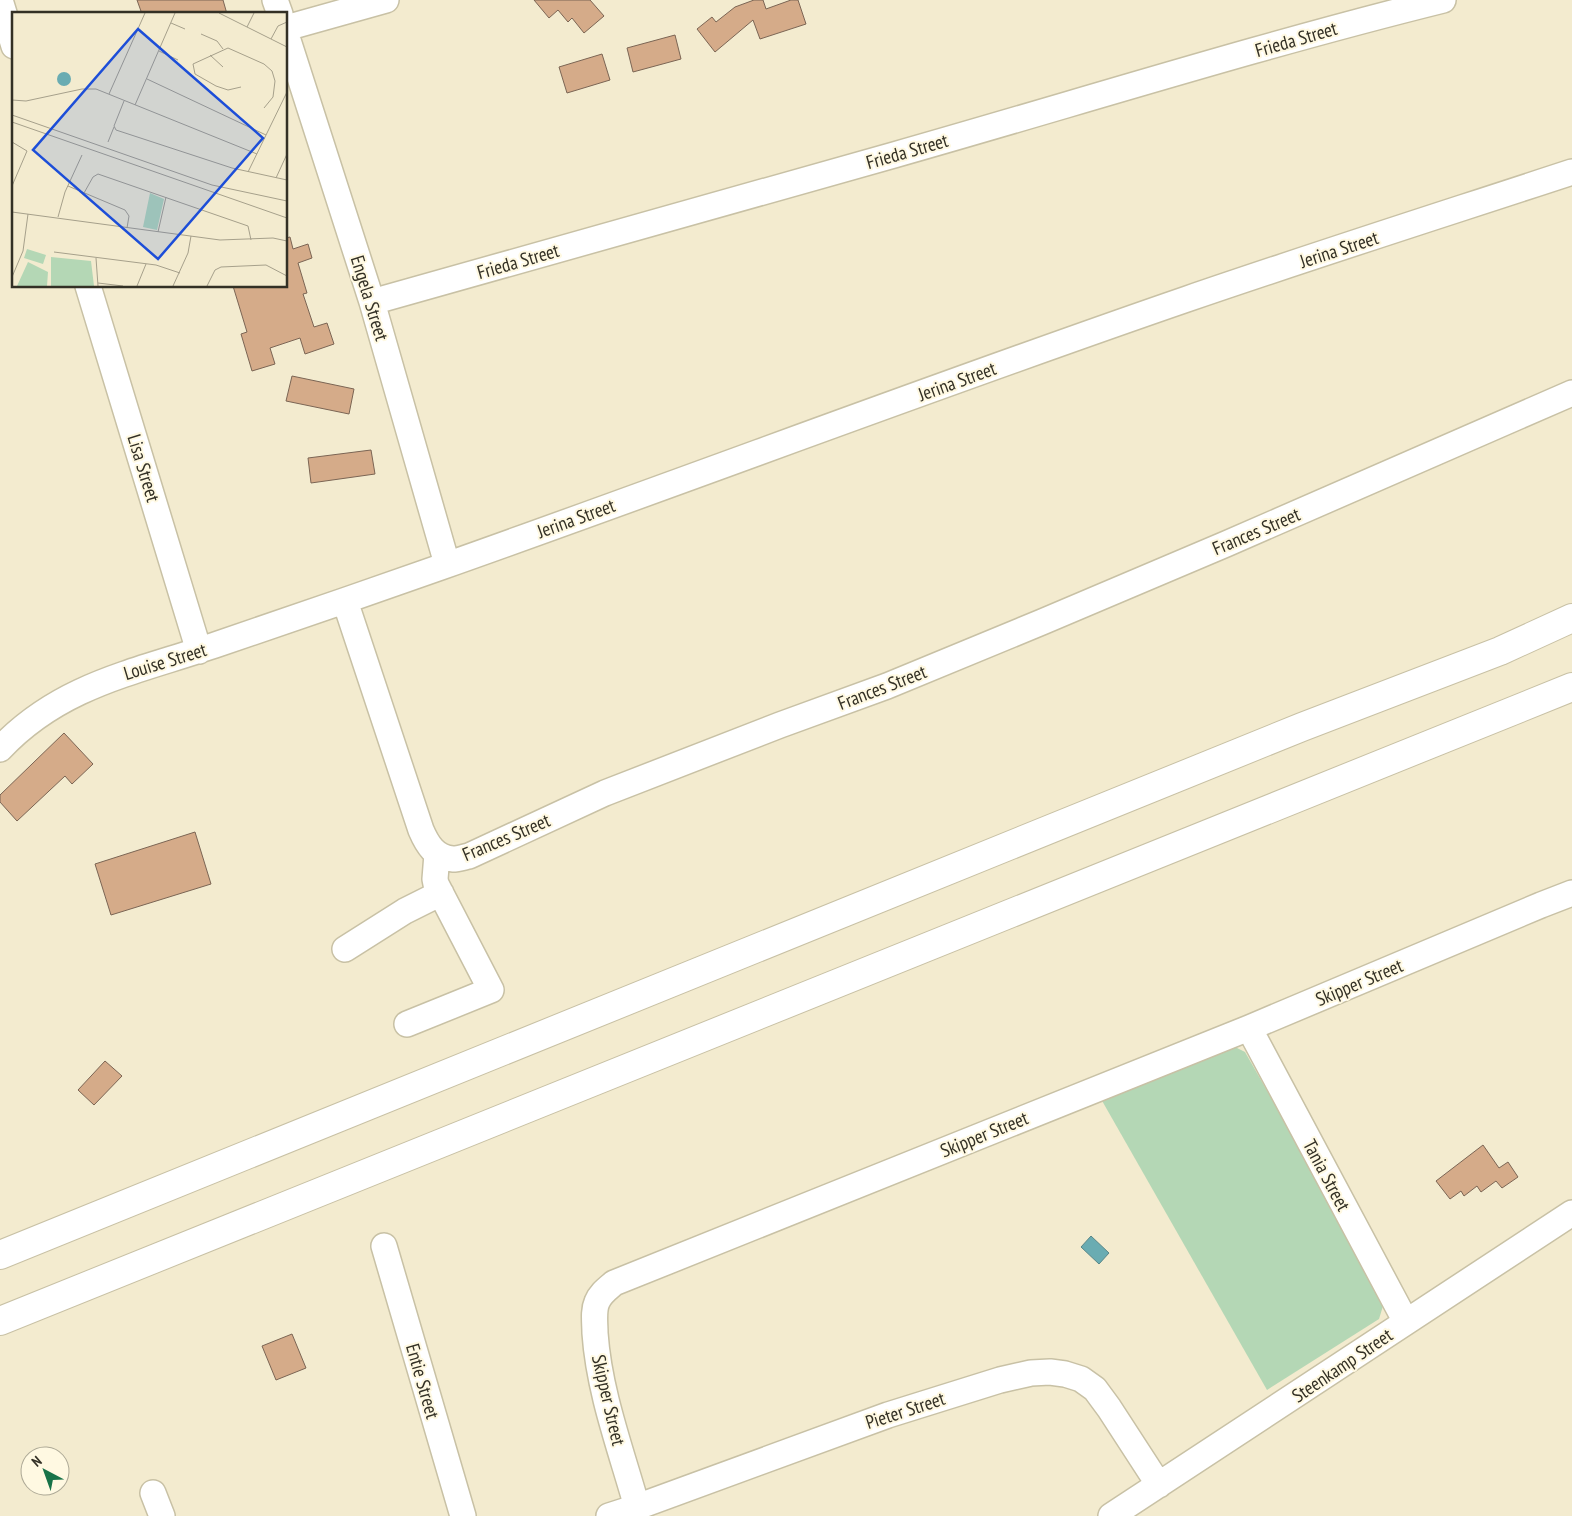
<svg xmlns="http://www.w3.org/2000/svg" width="1572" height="1516" font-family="'PT Sans Narrow',sans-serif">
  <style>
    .green { fill: #b4d7b5 }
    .water { fill: #6aacb2; stroke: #5a8788 }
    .building { fill: #d5ab89; stroke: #7b6554 }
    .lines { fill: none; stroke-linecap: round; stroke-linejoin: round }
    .minor-casing { stroke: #c8c1a5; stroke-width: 28 }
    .highway-casing { stroke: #c8c1a5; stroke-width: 30 }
    .minor { stroke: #fff; stroke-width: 25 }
    .highway { stroke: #fff; stroke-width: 28 }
    .labels { text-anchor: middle; stroke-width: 4; stroke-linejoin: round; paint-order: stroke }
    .street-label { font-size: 19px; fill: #333025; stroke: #fff9e2 }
    .inset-road { fill: none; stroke: #a6a08b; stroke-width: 1 }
    .view { fill: #1d4ed8; fill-opacity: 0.15; stroke: #1d4ed8; stroke-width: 2.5 }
    .inset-edge { fill: none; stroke: #333025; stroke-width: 2.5 }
  </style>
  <rect width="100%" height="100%" fill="#f3ebcf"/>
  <path class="green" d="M1235,1047L1245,1052L1379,1287L1383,1306L1379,1319L1267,1390L1101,1099Z"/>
  <path class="water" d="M1091,1236L1109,1253L1099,1264L1081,1247Z"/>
  <path class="building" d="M137,0H223L227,14H142Z
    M534,0H590L604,16L584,33L572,18L568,22L558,10L549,18Z
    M754,0H763L766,9L791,0H798L806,24L760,39L753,20L715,52L697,29L712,17L716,22L735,7Z
    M675,35L681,59L633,72L627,48Z
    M602,54L610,80L567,93L559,67Z
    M290,237L293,249L308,244L312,258L298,263L307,293L303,294L314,327L327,323L334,344L305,354L300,338L270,348L275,364L252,371L241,334L247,332L233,286H286V238Z
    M292,376L354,389L349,414L286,401Z
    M371,450L375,474L311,483L308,458Z
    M64,733L93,764L72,784L65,776L17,821L0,802V795Z
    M195,832L211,884L111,915L95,864Z
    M105,1061L122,1076L94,1105L78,1090Z
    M1483,1145L1499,1168L1508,1162L1518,1177L1502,1188L1496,1181L1481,1192L1477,1186L1464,1196L1461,1191L1450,1199L1436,1181Z
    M292,1334L306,1368L276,1380L262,1346Z"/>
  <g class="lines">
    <g class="minor-casing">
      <path id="minor" d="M0,0L14,46
        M275,0L280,14
        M286,28L386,0
        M286,34L372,302L447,564
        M88,286L199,651
        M372,302C546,254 720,205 894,155C1077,103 1258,46 1443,0
        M345,601L421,830C427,844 435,858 453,859C458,859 464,857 469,856L605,793L780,725L887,686L1042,622L1226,544L1572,393
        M0,749C61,684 137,672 218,644C292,619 367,593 441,567C690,479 937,385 1187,299C1315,255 1444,214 1572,172
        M345,949L405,911L441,893
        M407,1024L491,990L436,884L435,879L437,854
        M1249,1028L1406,1322
        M384,1246L463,1516
        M153,1493L162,1516
        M637,1507C621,1450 599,1392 595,1333C595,1323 593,1311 597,1302C600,1294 607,1289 614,1283L1249,1028L1541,905L1572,893
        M609,1516L637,1507L888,1415L1000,1380L1031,1373L1050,1372L1065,1374L1081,1379L1095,1389L1109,1408L1159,1485
        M1111,1516L1572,1213"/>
    </g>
    <g class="highway-casing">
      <path id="highway" d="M0,1255L1302,727L1500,651L1572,618
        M0,1321L1572,687"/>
    </g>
    <use href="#minor" class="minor"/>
    <use href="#highway" class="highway"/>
  </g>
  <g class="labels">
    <g class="street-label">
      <text transform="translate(1296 39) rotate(-16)" y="7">Frieda Street</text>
      <text transform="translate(907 151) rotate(-16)" y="7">Frieda Street</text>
      <text transform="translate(1339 249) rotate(-18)" y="7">Jerina Street</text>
      <text transform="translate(518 261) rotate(-16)" y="7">Frieda Street</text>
      <text transform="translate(370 298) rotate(73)" y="7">Engela Street</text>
      <text transform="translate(957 381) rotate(-20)" y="7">Jerina Street</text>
      <text transform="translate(144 468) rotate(73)" y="7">Lisa Street</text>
      <text transform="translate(576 518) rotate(-20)" y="7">Jerina Street</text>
      <text transform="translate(1256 531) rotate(-23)" y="7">Frances Street</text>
      <text transform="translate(165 661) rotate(-17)" y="7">Louise Street</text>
      <text transform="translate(882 687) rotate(-21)" y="7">Frances Street</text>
      <text transform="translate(506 837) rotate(-23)" y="7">Frances Street</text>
      <text transform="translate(1359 982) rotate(-23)" y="7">Skipper Street</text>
      <text transform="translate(984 1134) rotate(-22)" y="7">Skipper Street</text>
      <text transform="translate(1327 1175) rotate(62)" y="7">Tania Street</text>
      <text transform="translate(1342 1365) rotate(-34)" y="7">Steenkamp Street</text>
      <text transform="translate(423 1381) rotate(74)" y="7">Entie Street</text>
      <text transform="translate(609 1400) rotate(77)" y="7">Skipper Street</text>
      <text transform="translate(905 1410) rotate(-18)" y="7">Pieter Street</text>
    </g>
  </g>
  <g transform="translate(12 12)">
    <rect width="275" height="275" fill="#f3ebcf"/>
    <path d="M138,181L152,187L145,218L131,215ZM15,237L34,243L31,252L12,246ZM39,245L79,249L82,274H39ZM16,250L36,260L35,274H5Z" fill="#b4d7b5"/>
    <path d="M45 67a7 7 0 1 1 14 0a7 7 0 1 1-14 0Z" fill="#6aacb2"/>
    <path class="inset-road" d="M207,1L275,35M159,11L173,17M235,15L242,1M189,22L205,29L211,37M259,27L266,14L275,10M147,39L166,48M198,43L211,55M135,67L254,123M229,75L216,78L204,74L183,62L181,52L216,36L252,52L260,59L263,69L261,85L252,96M97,82L133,1M0,88L14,89L70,77H84L245,142M112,89L102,114L104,118L220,156L275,168M123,93L163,1M0,103L200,173L275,189M0,110L275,206M0,130L15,139L0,174M96,130L102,115M236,160L275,80M264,166L275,142M56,174L113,198L117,204L115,216M72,181L81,165L86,162L236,214L239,228M0,200L208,228L261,226L275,229M46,205L53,180L70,143M146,220L154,185M42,240L144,253L168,261M84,246L86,274M0,265L11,239L16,202M86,271L111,274M125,274L134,252M161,274L176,241L179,224M195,274L203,258L209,255L254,253L275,264"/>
    <path class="view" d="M126,17L251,126L146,247L21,138Z"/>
    <rect width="275" height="275" class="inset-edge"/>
  </g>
  <g transform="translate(45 1471) rotate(319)"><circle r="24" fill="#fff9e2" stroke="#ada996"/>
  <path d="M0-4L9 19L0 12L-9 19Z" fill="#187348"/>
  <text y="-8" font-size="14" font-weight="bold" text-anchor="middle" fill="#333025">N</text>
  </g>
</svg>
